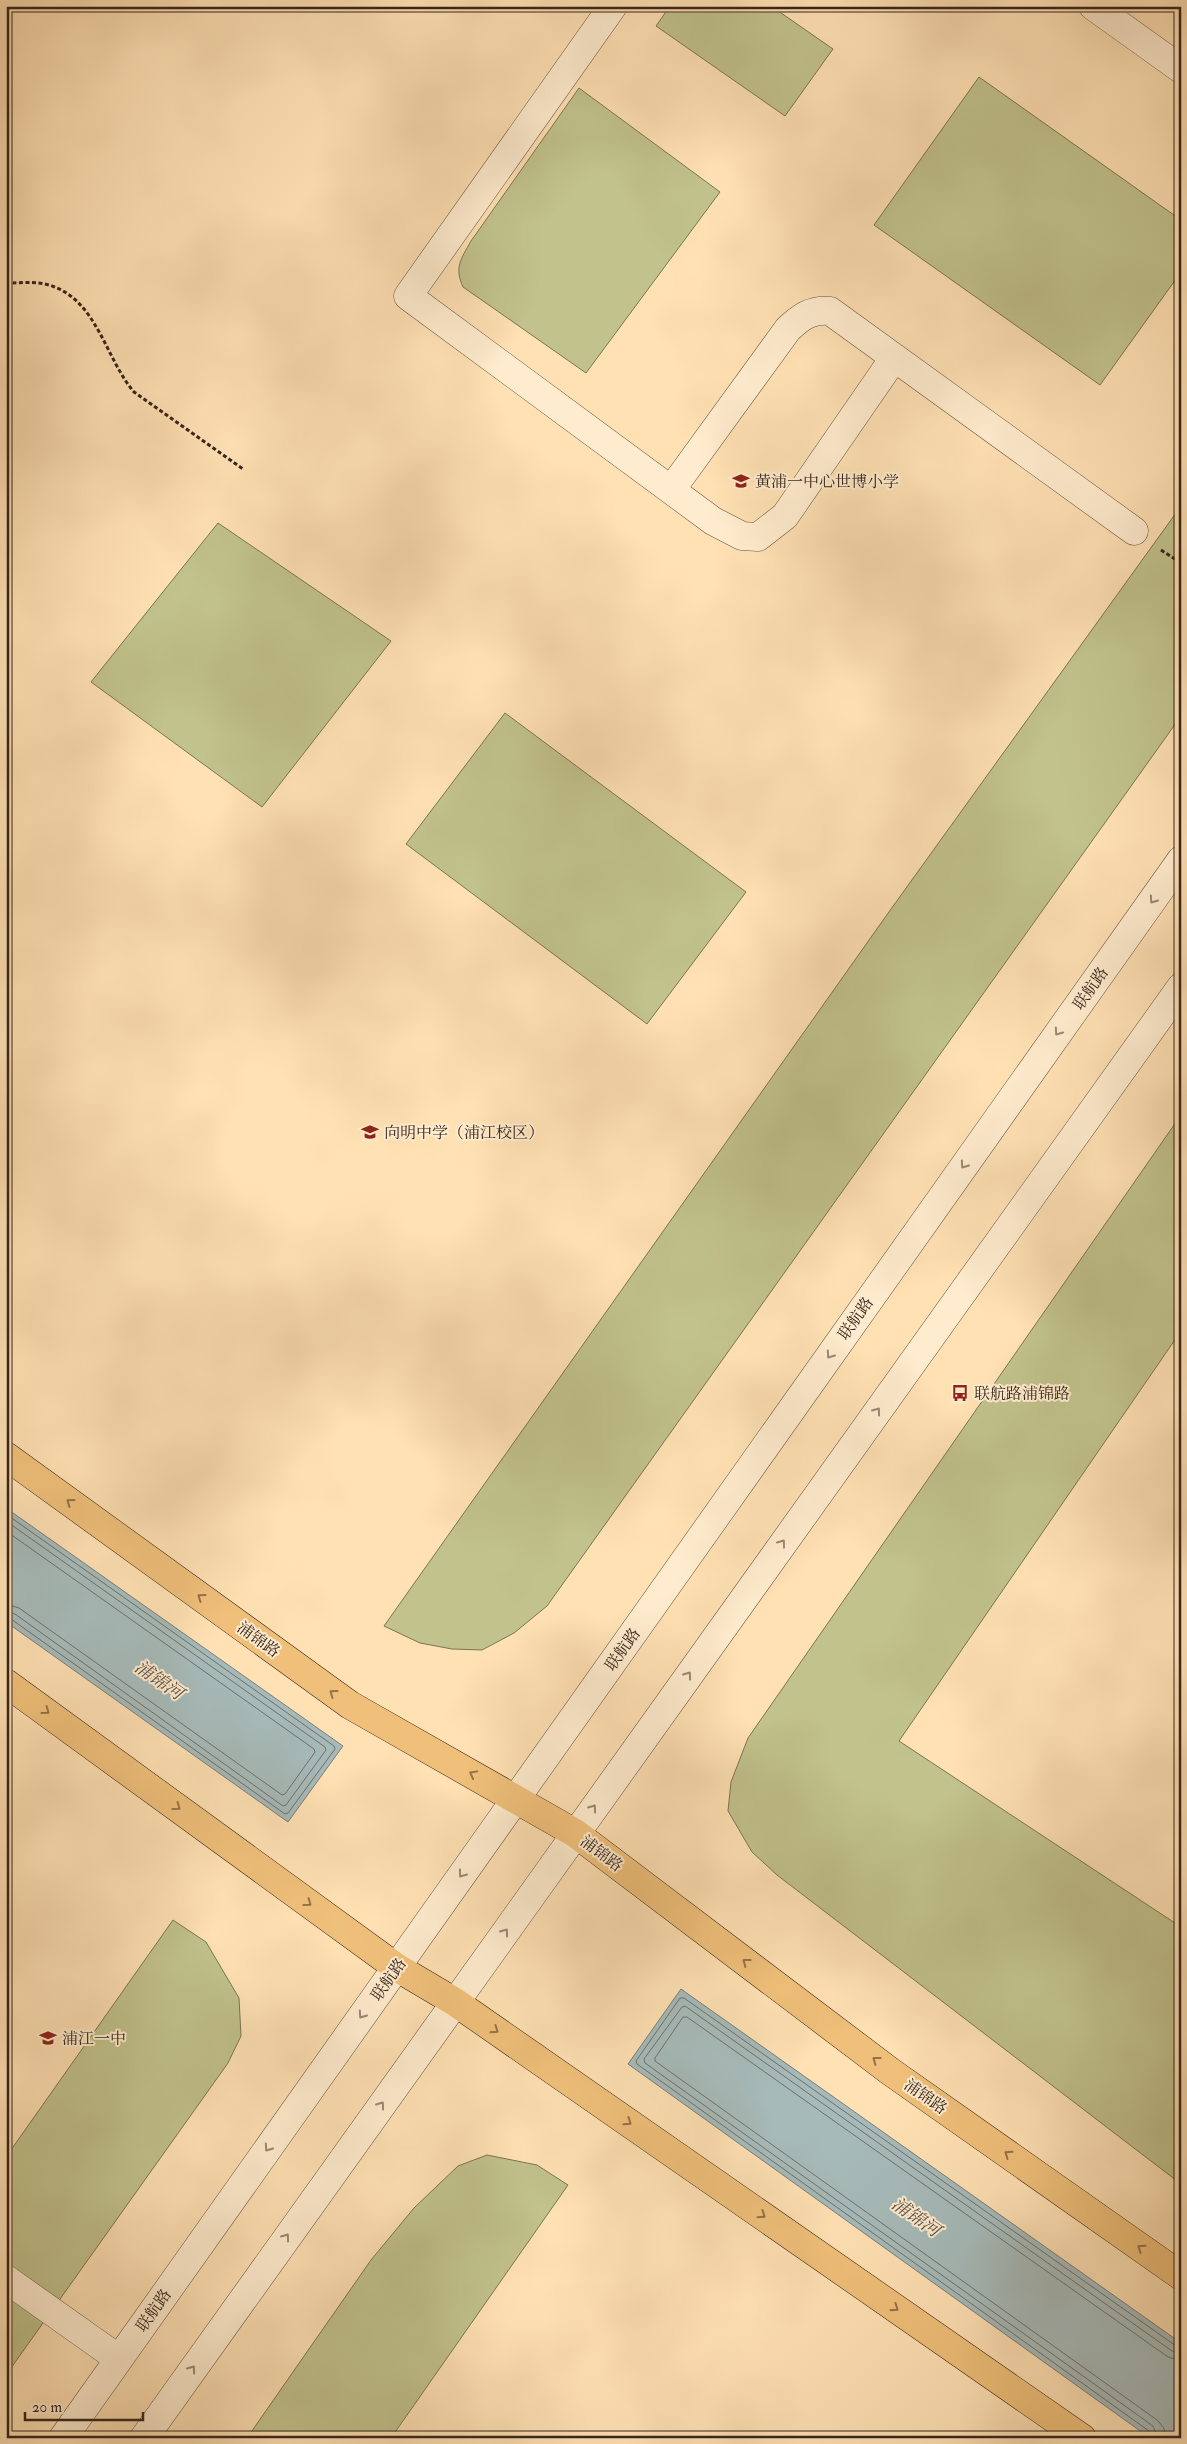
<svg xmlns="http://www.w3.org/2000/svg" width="1187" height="2444" font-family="'IM FELL Double Pica','Noto Serif SC',serif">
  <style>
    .green { fill: #c1c28c; stroke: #7c7454 }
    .water { fill: #a6bab9; stroke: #7a7e7a }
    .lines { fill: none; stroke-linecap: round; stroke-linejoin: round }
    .shore { stroke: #6e706a; stroke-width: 1 }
    .minor-casing { stroke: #695442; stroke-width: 29 }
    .major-casing { stroke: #37251c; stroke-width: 29 }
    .path { stroke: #37251c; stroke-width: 3; stroke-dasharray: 4 2.5; stroke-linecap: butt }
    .minor { stroke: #ffecce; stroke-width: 28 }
    .major { stroke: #f0c07a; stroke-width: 28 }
    .oneway { stroke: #9b8875 }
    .oneway2 { stroke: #94724b }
    .labels { text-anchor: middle; stroke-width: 4; stroke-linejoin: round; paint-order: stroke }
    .poi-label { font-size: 16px; fill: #37251c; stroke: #ffecce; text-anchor: start }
    .street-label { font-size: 16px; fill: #37251c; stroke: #ffecce }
    .water-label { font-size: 18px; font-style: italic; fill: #58524b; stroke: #ffecce }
  </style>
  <rect width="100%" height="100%" fill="#ffe1b4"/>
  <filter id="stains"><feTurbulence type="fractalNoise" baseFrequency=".004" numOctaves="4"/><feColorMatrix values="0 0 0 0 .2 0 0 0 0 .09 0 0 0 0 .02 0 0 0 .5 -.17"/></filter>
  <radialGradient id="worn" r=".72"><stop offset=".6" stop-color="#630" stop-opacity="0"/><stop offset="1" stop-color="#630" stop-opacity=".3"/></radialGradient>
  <path class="green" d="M670,6H771L833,49L785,116L656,26Z
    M979,77L1181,220V272L1100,385L874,225Z
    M579,88L720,192L586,373L463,287C454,267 461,259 471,241Z
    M1181,506V716L547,1606L514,1633L482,1650L452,1649L420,1643L384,1626L891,909Z
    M218,523L391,641L262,807L91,682Z
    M505,713L746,892L647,1024L406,844Z
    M1181,1115V1331L899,1741L1181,1927V2184L777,1875L752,1852L728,1811L731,1782L748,1738Z
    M173,1920L206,1942L239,1998L241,2036L228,2063L6,2375V2157Z
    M487,2155L537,2165L568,2185L391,2438H247L371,2260L414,2208L458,2166Z"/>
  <path class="water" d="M6,1508L343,1746L288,1822L6,1622Z
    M681,1989L1181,2343V2438H1150L628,2064Z"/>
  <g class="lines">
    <path class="shore" d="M6,1514L334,1746L335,1749L288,1813L285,1814L11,1619L6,1618
      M6,1521L325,1747L326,1750L286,1805L283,1806L15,1614L6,1612
      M6,1531L314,1749L315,1752L285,1794L282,1795L19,1608L6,1604
      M1152,2438L1149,2431L637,2064L636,2061L680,1998H684L1176,2346L1181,2347
      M1158,2438L1153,2426L645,2063L644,2059L682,2007L685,2006L1172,2351L1181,2353
      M1166,2438L1164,2428L1157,2420L655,2061V2058L683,2017H687L1168,2357L1181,2361"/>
    <g class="minor-casing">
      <path id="minor" d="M613,6L408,296L713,521L742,536L758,537L785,516L894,358
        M1093,6L1181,69
        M671,490L788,329C801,317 811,309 830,311L1134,531
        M6,2279L119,2359
        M63,2438L1181,860
        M144,2438L1181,987"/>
    </g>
    <g class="major-casing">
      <path id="major" d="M6,1456L350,1705L575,1833L891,2072L1181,2276
        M6,1683L396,1967L455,2002L1082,2438"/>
    </g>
    <path class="path" d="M6,283C20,283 35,281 49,285C97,299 105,358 134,392L243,469
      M1161,550L1181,563"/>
    <use href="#minor" class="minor"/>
    <use href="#major" class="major"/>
  </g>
  <defs><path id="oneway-chevron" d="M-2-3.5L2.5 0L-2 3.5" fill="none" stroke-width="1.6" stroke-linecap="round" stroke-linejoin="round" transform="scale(1.25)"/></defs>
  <g class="oneway">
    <use href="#oneway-chevron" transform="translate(1153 900) rotate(125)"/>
    <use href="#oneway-chevron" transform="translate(1058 1032) rotate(125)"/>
    <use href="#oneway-chevron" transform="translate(964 1165) rotate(125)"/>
    <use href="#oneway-chevron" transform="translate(830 1355) rotate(125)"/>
    <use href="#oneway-chevron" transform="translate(877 1411) rotate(-54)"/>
    <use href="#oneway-chevron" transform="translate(782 1543) rotate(-54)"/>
    <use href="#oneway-chevron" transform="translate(688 1675) rotate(-54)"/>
    <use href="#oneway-chevron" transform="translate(593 1808) rotate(-54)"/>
    <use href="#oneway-chevron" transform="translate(462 1874) rotate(126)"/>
    <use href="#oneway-chevron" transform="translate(505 1932) rotate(-54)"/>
    <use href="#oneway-chevron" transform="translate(362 2015) rotate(125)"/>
    <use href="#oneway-chevron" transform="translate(381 2105) rotate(-54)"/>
    <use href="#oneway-chevron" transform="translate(268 2148) rotate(125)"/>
    <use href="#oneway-chevron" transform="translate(286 2237) rotate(-54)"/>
    <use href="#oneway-chevron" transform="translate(192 2369) rotate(-55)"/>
  </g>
  <g class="oneway2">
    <use href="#oneway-chevron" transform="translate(70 1502) rotate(-144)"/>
    <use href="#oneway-chevron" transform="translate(201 1597) rotate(-144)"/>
    <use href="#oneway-chevron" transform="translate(333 1693) rotate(-144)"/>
    <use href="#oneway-chevron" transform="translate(46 1711) rotate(36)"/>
    <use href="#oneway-chevron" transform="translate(473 1774) rotate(-151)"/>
    <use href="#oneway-chevron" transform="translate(177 1807) rotate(36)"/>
    <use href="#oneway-chevron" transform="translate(308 1903) rotate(36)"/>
    <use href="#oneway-chevron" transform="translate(746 1962) rotate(-143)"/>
    <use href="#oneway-chevron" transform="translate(495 2030) rotate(35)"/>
    <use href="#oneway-chevron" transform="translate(876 2060) rotate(-143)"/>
    <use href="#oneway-chevron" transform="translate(628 2122) rotate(35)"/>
    <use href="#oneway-chevron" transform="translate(1008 2154) rotate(-145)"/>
    <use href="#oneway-chevron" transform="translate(762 2215) rotate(35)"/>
    <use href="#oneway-chevron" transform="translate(1141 2248) rotate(-145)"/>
    <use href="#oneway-chevron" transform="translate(895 2308) rotate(35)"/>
  </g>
  <defs>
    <g id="school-bare" transform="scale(1.35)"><path d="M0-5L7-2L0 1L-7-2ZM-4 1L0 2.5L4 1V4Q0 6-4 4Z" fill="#8f2418" stroke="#ffecce" stroke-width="2.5" paint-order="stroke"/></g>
    <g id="bus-bare" transform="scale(1.35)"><path d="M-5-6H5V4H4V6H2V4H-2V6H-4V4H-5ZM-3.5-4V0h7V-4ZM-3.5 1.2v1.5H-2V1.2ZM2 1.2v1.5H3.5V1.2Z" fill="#8f2418" stroke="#ffecce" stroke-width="2.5" paint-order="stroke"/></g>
  </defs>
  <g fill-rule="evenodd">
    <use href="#school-bare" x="741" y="481"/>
    <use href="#school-bare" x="370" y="1132"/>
    <use href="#bus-bare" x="960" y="1393"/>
    <use href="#school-bare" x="48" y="2038"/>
  </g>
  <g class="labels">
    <g class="poi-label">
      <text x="755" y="487">黄浦一中心世博小学</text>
      <text x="384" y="1138">向明中学（浦江校区）</text>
      <text x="974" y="1399">联航路浦锦路</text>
      <text x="62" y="2044">浦江一中</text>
    </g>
    <g class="street-label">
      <text transform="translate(1090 988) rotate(-55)" y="6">联航路</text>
      <text transform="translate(855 1318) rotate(-55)" y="6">联航路</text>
      <text transform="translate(259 1639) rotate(36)" y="6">浦锦路</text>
      <text transform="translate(622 1649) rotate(-55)" y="6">联航路</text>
      <text transform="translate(602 1853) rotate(37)" y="6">浦锦路</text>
      <text transform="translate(388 1979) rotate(-55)" y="6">联航路</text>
      <text transform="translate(926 2096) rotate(35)" y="6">浦锦路</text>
      <text transform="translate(153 2310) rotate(-55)" y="6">联航路</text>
    </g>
    <g class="water-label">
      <text transform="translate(159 1680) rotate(35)" y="6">浦锦河</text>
      <text transform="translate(916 2217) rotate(35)" y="6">浦锦河</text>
    </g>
  </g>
  <rect width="1187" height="2444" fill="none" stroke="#ffe1b4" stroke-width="25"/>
  <rect x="8" y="8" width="1172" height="2429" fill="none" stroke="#37251c" stroke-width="2.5"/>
  <rect x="12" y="12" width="1162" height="2419" fill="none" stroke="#37251c"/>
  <path d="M25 2412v8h118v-8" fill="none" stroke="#37251c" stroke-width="2.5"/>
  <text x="32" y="2412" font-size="15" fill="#37251c" stroke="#ffecce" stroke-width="4" paint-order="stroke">20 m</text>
  <rect width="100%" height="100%" filter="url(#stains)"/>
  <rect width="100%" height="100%" fill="url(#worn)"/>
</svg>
